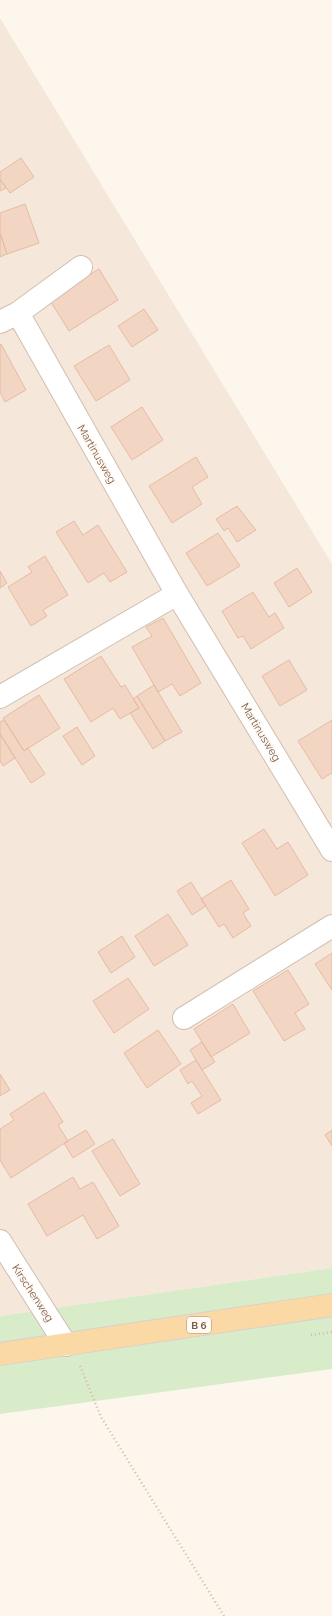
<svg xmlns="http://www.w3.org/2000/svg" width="332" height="1616" font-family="Raleway,sans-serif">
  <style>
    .residential { fill: #f5e8da }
    .green { fill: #d8ecc9 }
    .building { fill: #f3d5c3; stroke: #e6bba3 }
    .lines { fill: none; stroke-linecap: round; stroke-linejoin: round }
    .street-casing { stroke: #d1beb0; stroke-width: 24 }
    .primary-casing { stroke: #dad1cd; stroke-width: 24 }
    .path { stroke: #d9b8a5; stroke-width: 2.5; stroke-dasharray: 1 3; stroke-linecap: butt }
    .street { stroke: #fff; stroke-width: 22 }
    .primary { stroke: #fbd9a5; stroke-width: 22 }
    .labels { text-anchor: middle; stroke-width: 3.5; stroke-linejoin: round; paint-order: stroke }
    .shield { fill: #fffaf3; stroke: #a28b7f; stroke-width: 1 }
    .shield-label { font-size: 10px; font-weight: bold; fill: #7a5c4d }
    .street-label { font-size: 11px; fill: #7a5c4d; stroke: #fffaf3 }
  </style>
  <rect width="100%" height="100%" fill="#fdf6ec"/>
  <path class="residential" d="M0,18L332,564V1268L0,1316Z"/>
  <path class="green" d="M332,1268V1369L0,1414V1316Z"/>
  <path class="building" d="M21,158L34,177L10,193L0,179V172Z
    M0,179L6,188L0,191Z
    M25,204L39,243L7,254L0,233V213Z
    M0,233L7,254L0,257Z
    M99,269L118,300L69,331L49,299Z
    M144,309L158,330L132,347L118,326Z
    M1,344L26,390L5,402L0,392V345Z
    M109,345L130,380L96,401L74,366Z
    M142,407L163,440L132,460L111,427Z
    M196,457L208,477L192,487L202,504L172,523L149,486Z
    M237,506L256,530L237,542L228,528L224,531L216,519Z
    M74,521L83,535L98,525L127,572L110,582L104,573L88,583L56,532Z
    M218,533L240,566L207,586L186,553Z
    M45,556L68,595L43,610L47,616L31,626L8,587L32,572L28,567Z
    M297,568L312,592L289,607L274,583Z
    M0,571L7,583L0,588Z
    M253,592L269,617L275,613L284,628L251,649L243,636L238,638L222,611Z
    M163,618L201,683L180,696L172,684L158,692L132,647L152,636L146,627Z
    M101,656L121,687L125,685L139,708L120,719L113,708L91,722L64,679Z
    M289,660L307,690L280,706L262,676Z
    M154,685L182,732L165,741L137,696Z
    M39,695L60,728L24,751L3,718Z
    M137,696L165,741L153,749L130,713L139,708L133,699Z
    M4,720L24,751L28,748L45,774L31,783L0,734V722Z
    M332,720V773L322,779L298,741Z
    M77,727L95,756L82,765L63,736Z
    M0,734L15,758L3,766L0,761Z
    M264,829L277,849L288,842L308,875L275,896L242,843Z
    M231,880L249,909L243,913L251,926L233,938L224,924L219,927L201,899Z
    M191,882L206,906L192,915L177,891Z
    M168,914L188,945L154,966L135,936Z
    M122,936L135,957L111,973L98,952Z
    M332,953V990L315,964Z
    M288,970L309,1004L295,1013L305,1029L284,1041L253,991Z
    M128,978L149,1009L114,1033L93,1001Z
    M233,1004L250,1033L211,1057L194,1029Z
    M158,1030L181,1064L147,1088L124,1053Z
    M202,1042L215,1062L202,1070L190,1050Z
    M196,1060L221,1100L198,1114L191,1103L202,1096L192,1081L188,1084L180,1070Z
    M0,1074L10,1090L0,1096Z
    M44,1092L63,1122L58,1125L68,1141L11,1178L0,1160V1129L14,1120L10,1114Z
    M86,1130L95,1144L73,1158L64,1143Z
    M332,1130V1146L325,1135Z
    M113,1139L140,1184L120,1196L92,1151Z
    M73,1177L80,1189L93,1182L119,1226L97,1239L83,1215L47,1236L28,1204Z"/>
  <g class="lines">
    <g class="street-casing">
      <path id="street" d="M18,313L177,594L332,850
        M0,322L18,313L81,267
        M0,697L177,594
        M184,1018L332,926
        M0,1241L66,1345"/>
    </g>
    <g class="primary-casing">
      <path id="primary" d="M0,1354L332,1305"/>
    </g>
    <path class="path" d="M311,1335L332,1332
      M80,1366L101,1417L224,1616"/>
    <use href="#street" class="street"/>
    <use href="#primary" class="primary"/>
  </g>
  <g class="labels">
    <rect class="shield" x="187" y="1317" width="24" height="16" rx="3"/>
    <g class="shield-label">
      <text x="199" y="1329">B 6</text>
    </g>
    <g class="street-label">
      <text transform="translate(97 454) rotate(60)" y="4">Martinusweg</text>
      <text transform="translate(261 732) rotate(59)" y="4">Martinusweg</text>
      <text transform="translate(33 1293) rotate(57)" y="4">Kirschenweg</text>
    </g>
  </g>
</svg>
